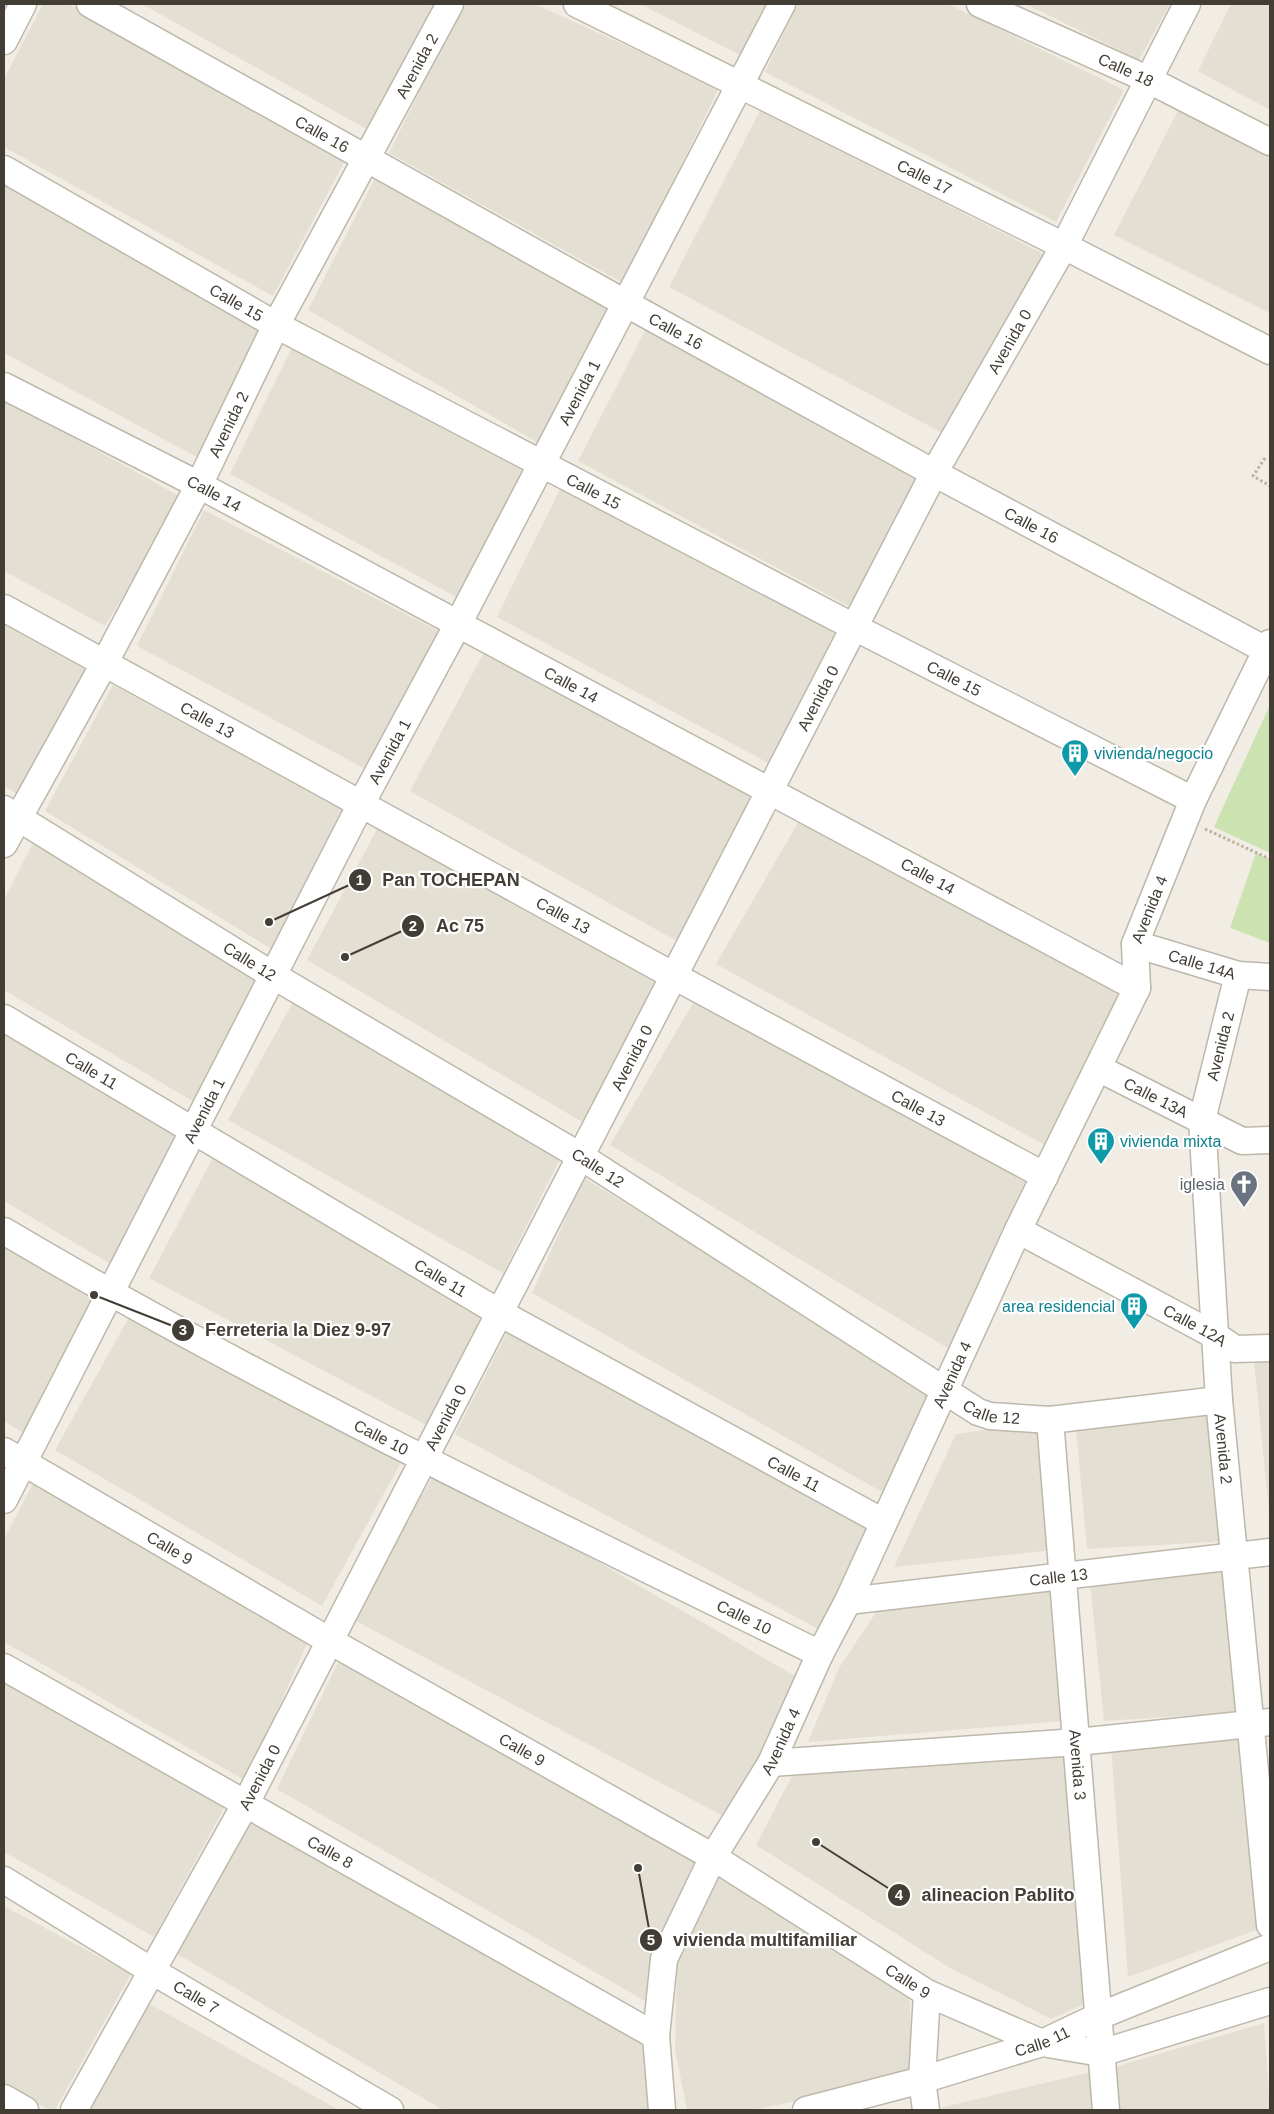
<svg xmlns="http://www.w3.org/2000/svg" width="1274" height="2114" font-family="Helvetica,sans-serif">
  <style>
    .residential { fill: #e4dfd3 }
    .green { fill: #cbe2b1 }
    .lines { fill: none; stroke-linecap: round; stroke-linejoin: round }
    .minor-casing { stroke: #beb8ab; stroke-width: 29 }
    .path { stroke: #bcb19b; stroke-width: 3; stroke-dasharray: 2.5 2.5; stroke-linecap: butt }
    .minor { stroke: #fff; stroke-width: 26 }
    .labels { text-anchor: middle; stroke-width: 4.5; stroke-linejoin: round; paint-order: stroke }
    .street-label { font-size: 16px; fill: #423d35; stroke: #fff }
    .culture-label { font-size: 16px; fill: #0d838f; stroke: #fff; text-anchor: start }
    .worship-label { font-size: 16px; fill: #5b616d; stroke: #fff; text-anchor: end }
    .leader { fill: none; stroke: #423d35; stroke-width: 2 }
    .callout-dot { fill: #423d35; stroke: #fff; stroke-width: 2 }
    .mark-label { font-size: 15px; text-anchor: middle; font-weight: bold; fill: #fff }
    .callout-label { font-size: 18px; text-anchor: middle; font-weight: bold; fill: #423d35; stroke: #fff; stroke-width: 4.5; stroke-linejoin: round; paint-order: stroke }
  </style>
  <rect width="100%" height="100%" fill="#f1ede5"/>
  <path class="residential" d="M43,4H69L348,155L273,296L4,147V79Z
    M142,4H442L374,133Z
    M463,4H535L719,88L623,283L389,153Z
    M640,4H783L754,62Z
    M798,4H948L1124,90L1056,222L765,72Z
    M1026,4H1170L1139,60Z
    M1231,4H1270V110L1198,71Z
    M1180,107L1270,151V313L1114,235Z
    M761,109L1055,260L948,436L669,287Z
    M4,174L272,334L202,460L4,353Z
    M375,178L613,311L542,445L308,310Z
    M646,329L935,480L867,616L578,461Z
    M293,345L536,476L473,606L230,474Z
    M4,399L183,498L105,626L4,571Z
    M563,483L846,636L783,771L497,617Z
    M204,510L454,639L382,778L137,646Z
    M4,621L86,667L22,797L4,786Z
    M483,654L766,804L689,948L410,791Z
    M113,685L356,818L283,956L45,811Z
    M382,820L670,983L584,1123L307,960Z
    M799,821L1121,984L1102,1069L1059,1153L716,964Z
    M36,837L270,986L201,1106L4,990V900Z
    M696,998L1042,1187L956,1353L610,1145Z
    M294,1000L565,1149L503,1273L228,1120Z
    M4,1028L185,1138L121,1270L4,1201Z
    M217,1150L488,1307L428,1426L149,1278Z
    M584,1178L935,1392L889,1496L532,1293Z
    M4,1239L99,1298L31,1438L4,1421Z
    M133,1310L404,1457L322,1606L55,1450Z
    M511,1325L874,1527L822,1631L455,1434Z
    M1270,1349V1522L1253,1350Z
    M1213,1414L1230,1541L1087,1549L1076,1428Z
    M1042,1422L1054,1550L894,1567L956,1434Z
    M437,1469L797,1677L764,1762L727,1818L352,1619Z
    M37,1476L308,1641L246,1781L4,1642V1539Z
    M1227,1572L1244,1712L1104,1721L1090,1582Z
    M1059,1588L1074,1720L808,1742L839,1668L879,1608Z
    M341,1656L700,1856L652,2005L277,1789Z
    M4,1671L230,1797L154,1937L4,1852Z
    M1254,1732L1270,1925L1128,1977L1111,1746Z
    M1076,1753L1089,2002L1051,2019L950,1968L756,1845L792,1776Z
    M253,1815L644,2044L649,2110H443L177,1954Z
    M712,1874L909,1985L913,2078L752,2110H687L675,2050L677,1966Z
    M4,1906L131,1974L55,2110H50L4,2087Z
    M150,2004L339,2110H90Z
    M1264,2023L1270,2110H1119L1115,2067Z
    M1091,2072L1094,2110H943V2107Z"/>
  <path class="green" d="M1270,705V853L1214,827Z
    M1256,853L1270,860V943L1230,928Z"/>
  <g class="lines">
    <g class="minor-casing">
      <g id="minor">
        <path id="s1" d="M90,4L625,303L934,473L1266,650"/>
        <path id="s2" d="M577,4L1064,246L1270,351"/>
        <path id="s3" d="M980,4L1147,79L1270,142"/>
        <path d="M4,41L23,4"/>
        <path id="s4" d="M4,169L276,325L854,627L1193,800"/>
        <path id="s5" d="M4,386L199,485L1137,988"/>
        <path id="s6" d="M4,608L674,976L1045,1176"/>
        <path id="s7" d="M4,809L274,976L580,1156L978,1412L990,1416L1050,1420L1219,1400"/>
        <path id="s8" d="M4,844L104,664L199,485L276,325L450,4"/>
        <path id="s9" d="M1135,944L1238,975L1270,977"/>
        <path id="s10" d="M1238,975L1202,1120L1219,1400L1270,1925"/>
        <path id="s11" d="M4,1018L500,1313L883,1522"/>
        <path id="s12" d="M1098,1068L1242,1141L1270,1140"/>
        <path id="s13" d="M1018,1230L1216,1336L1235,1349L1270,1348"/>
        <path id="s14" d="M4,1231C267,1387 545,1519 820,1654"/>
        <path id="s15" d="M1050,1420L1106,2110"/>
        <path id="s16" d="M4,1451L330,1641L713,1857L927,1993L1042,2043L1101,2053L1270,2001"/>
        <path id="s17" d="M4,1500L361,804L458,624L782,4"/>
        <path id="s18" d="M848,1601L1270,1552"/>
        <path id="s19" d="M4,1667L656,2036"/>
        <path d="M771,1763L1077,1742L1270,1722"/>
        <path id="s20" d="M4,1880L152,1971L390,2110"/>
        <path d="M4,2098L25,2110"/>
        <path id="s21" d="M74,2110L246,1803L934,473L1064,246L1187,4"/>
        <path id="s22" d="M662,2110L656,2036L664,1959L713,1857L771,1763L820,1654L848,1601L1018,1230L1137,988L1135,944L1193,800L1270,643"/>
        <path id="s23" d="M806,2110L922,2080L1042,2043L1099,2016L1270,1947"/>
        <path d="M926,2110L922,2080L927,1993"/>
      </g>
    </g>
    <path class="path" d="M1265,458L1253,476L1270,486
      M1205,829L1270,859"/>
    <use href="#minor" class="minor"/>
  </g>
  <defs>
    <g id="building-pin" transform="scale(1.4375)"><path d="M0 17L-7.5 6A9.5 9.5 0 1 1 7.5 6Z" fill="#0f9aa8" stroke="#fff"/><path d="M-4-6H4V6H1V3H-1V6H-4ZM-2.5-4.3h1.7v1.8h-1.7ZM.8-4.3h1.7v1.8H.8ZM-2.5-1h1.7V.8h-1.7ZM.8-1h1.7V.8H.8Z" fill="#fff"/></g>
    <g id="church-pin" transform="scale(1.4375)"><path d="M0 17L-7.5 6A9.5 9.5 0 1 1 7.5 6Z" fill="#6b7280" stroke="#fff"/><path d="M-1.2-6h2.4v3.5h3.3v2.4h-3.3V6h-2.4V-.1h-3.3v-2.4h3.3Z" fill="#fff"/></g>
  </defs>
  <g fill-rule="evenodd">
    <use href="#building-pin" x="1075" y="753"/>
    <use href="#building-pin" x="1101" y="1141"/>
    <use href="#church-pin" x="1244" y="1184"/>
    <use href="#building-pin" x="1134" y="1306"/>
  </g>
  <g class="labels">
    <g class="street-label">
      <text dy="6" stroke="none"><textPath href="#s8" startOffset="881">Avenida 2</textPath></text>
      <text dy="6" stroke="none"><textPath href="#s3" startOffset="160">Calle 18</textPath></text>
      <text dy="6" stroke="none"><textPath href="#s1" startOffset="266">Calle 16</textPath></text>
      <text dy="6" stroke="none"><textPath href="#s2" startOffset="388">Calle 17</textPath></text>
      <text dy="6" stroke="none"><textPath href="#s4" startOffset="268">Calle 15</textPath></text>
      <text dy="6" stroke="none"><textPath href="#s1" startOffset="671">Calle 16</textPath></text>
      <text dy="6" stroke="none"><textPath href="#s21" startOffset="2001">Avenida 0</textPath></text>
      <text dy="6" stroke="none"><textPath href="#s17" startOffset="1248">Avenida 1</textPath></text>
      <text dy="6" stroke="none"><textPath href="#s8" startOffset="476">Avenida 2</textPath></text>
      <text dy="6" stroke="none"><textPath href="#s4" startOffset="672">Calle 15</textPath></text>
      <text dy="6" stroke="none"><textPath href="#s5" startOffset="236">Calle 14</textPath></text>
      <text dy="6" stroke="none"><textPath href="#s1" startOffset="1076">Calle 16</textPath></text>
      <text dy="6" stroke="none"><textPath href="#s4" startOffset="1078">Calle 15</textPath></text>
      <text dy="6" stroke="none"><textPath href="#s5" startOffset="641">Calle 14</textPath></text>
      <text dy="6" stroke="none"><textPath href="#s21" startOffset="1596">Avenida 0</textPath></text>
      <text dy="6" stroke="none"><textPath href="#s6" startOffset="232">Calle 13</textPath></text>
      <text dy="6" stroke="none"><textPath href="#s17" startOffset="842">Avenida 1</textPath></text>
      <text dy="6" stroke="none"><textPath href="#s5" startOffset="1046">Calle 14</textPath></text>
      <text dy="6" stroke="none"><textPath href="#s22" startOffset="1314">Avenida 4</textPath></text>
      <text dy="6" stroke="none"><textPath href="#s6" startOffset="638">Calle 13</textPath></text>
      <text dy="6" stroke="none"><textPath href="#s7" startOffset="289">Calle 12</textPath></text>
      <text dy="6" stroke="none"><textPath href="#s9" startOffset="70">Calle 14A</textPath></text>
      <text transform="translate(1220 1046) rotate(-76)" y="6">Avenida 2</text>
      <text dy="6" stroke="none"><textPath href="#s21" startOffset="1191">Avenida 0</textPath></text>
      <text dy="6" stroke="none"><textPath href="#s11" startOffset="102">Calle 11</textPath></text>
      <text dy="6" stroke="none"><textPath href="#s12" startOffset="65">Calle 13A</textPath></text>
      <text dy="6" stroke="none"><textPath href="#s6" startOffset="1042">Calle 13</textPath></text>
      <text dy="6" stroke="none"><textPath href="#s17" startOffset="438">Avenida 1</textPath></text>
      <text dy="6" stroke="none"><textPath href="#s7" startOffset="694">Calle 12</textPath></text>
      <text dy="6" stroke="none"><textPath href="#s11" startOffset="508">Calle 11</textPath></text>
      <text dy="6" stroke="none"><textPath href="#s13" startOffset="201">Calle 12A</textPath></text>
      <text dy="6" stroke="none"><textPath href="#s22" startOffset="804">Avenida 4</textPath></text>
      <text dy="6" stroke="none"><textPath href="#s7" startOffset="1159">Calle 12</textPath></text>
      <text dy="6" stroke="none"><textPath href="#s21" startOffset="786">Avenida 0</textPath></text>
      <text dy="6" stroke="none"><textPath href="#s14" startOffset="430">Calle 10</textPath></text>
      <text dy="6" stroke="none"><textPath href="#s10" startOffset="479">Avenida 2</textPath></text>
      <text dy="6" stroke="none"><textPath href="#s11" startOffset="912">Calle 11</textPath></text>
      <text dy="6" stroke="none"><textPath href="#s16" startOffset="192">Calle 9</textPath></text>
      <text dy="6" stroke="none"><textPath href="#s18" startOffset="212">Calle 13</textPath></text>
      <text dy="6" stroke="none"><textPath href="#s14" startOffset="835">Calle 10</textPath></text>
      <text dy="6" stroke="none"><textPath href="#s22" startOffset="399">Avenida 4</textPath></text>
      <text dy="6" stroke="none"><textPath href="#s16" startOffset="598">Calle 9</textPath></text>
      <text dy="6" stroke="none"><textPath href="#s15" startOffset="346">Avenida 3</textPath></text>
      <text dy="6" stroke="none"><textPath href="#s21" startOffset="381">Avenida 0</textPath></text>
      <text dy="6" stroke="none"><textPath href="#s19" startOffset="375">Calle 8</textPath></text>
      <text dy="6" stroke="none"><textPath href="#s16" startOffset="1048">Calle 9</textPath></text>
      <text dy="6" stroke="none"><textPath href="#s20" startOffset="225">Calle 7</textPath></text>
      <text dy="6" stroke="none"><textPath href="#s23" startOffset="246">Calle 11</textPath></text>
    </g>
    <g class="culture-label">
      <text x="1094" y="759">vivienda/negocio</text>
      <text x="1120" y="1147">vivienda mixta</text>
      <text x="1115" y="1312" text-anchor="end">area residencial</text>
    </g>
    <g class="worship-label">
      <text x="1225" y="1190">iglesia</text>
    </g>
  </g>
  <path class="leader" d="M269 922L360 880M345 957L413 926M94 1295L183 1330M816 1842L899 1895M638 1868L651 1940"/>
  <g class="callout-dot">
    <circle cx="269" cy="922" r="5"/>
    <circle cx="345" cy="957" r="5"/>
    <circle cx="94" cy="1295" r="5"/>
    <circle cx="816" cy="1842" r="5"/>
    <circle cx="638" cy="1868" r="5"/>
    <circle cx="360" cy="880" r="12"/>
    <circle cx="413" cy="926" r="12"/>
    <circle cx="183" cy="1330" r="12"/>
    <circle cx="899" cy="1895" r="12"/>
    <circle cx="651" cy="1940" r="12"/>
  </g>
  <g class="mark-label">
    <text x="360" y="885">1</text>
    <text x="413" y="931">2</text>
    <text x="183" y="1335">3</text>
    <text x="899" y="1900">4</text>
    <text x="651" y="1945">5</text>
  </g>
  <g class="callout-label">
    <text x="451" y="886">Pan TOCHEPAN</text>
    <text x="460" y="932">Ac 75</text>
    <text x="298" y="1336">Ferreteria la Diez 9-97</text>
    <text x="998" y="1901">alineacion Pablito</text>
    <text x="765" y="1946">vivienda multifamiliar</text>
  </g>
  <rect width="1274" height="2114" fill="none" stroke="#423d35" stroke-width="10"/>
</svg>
